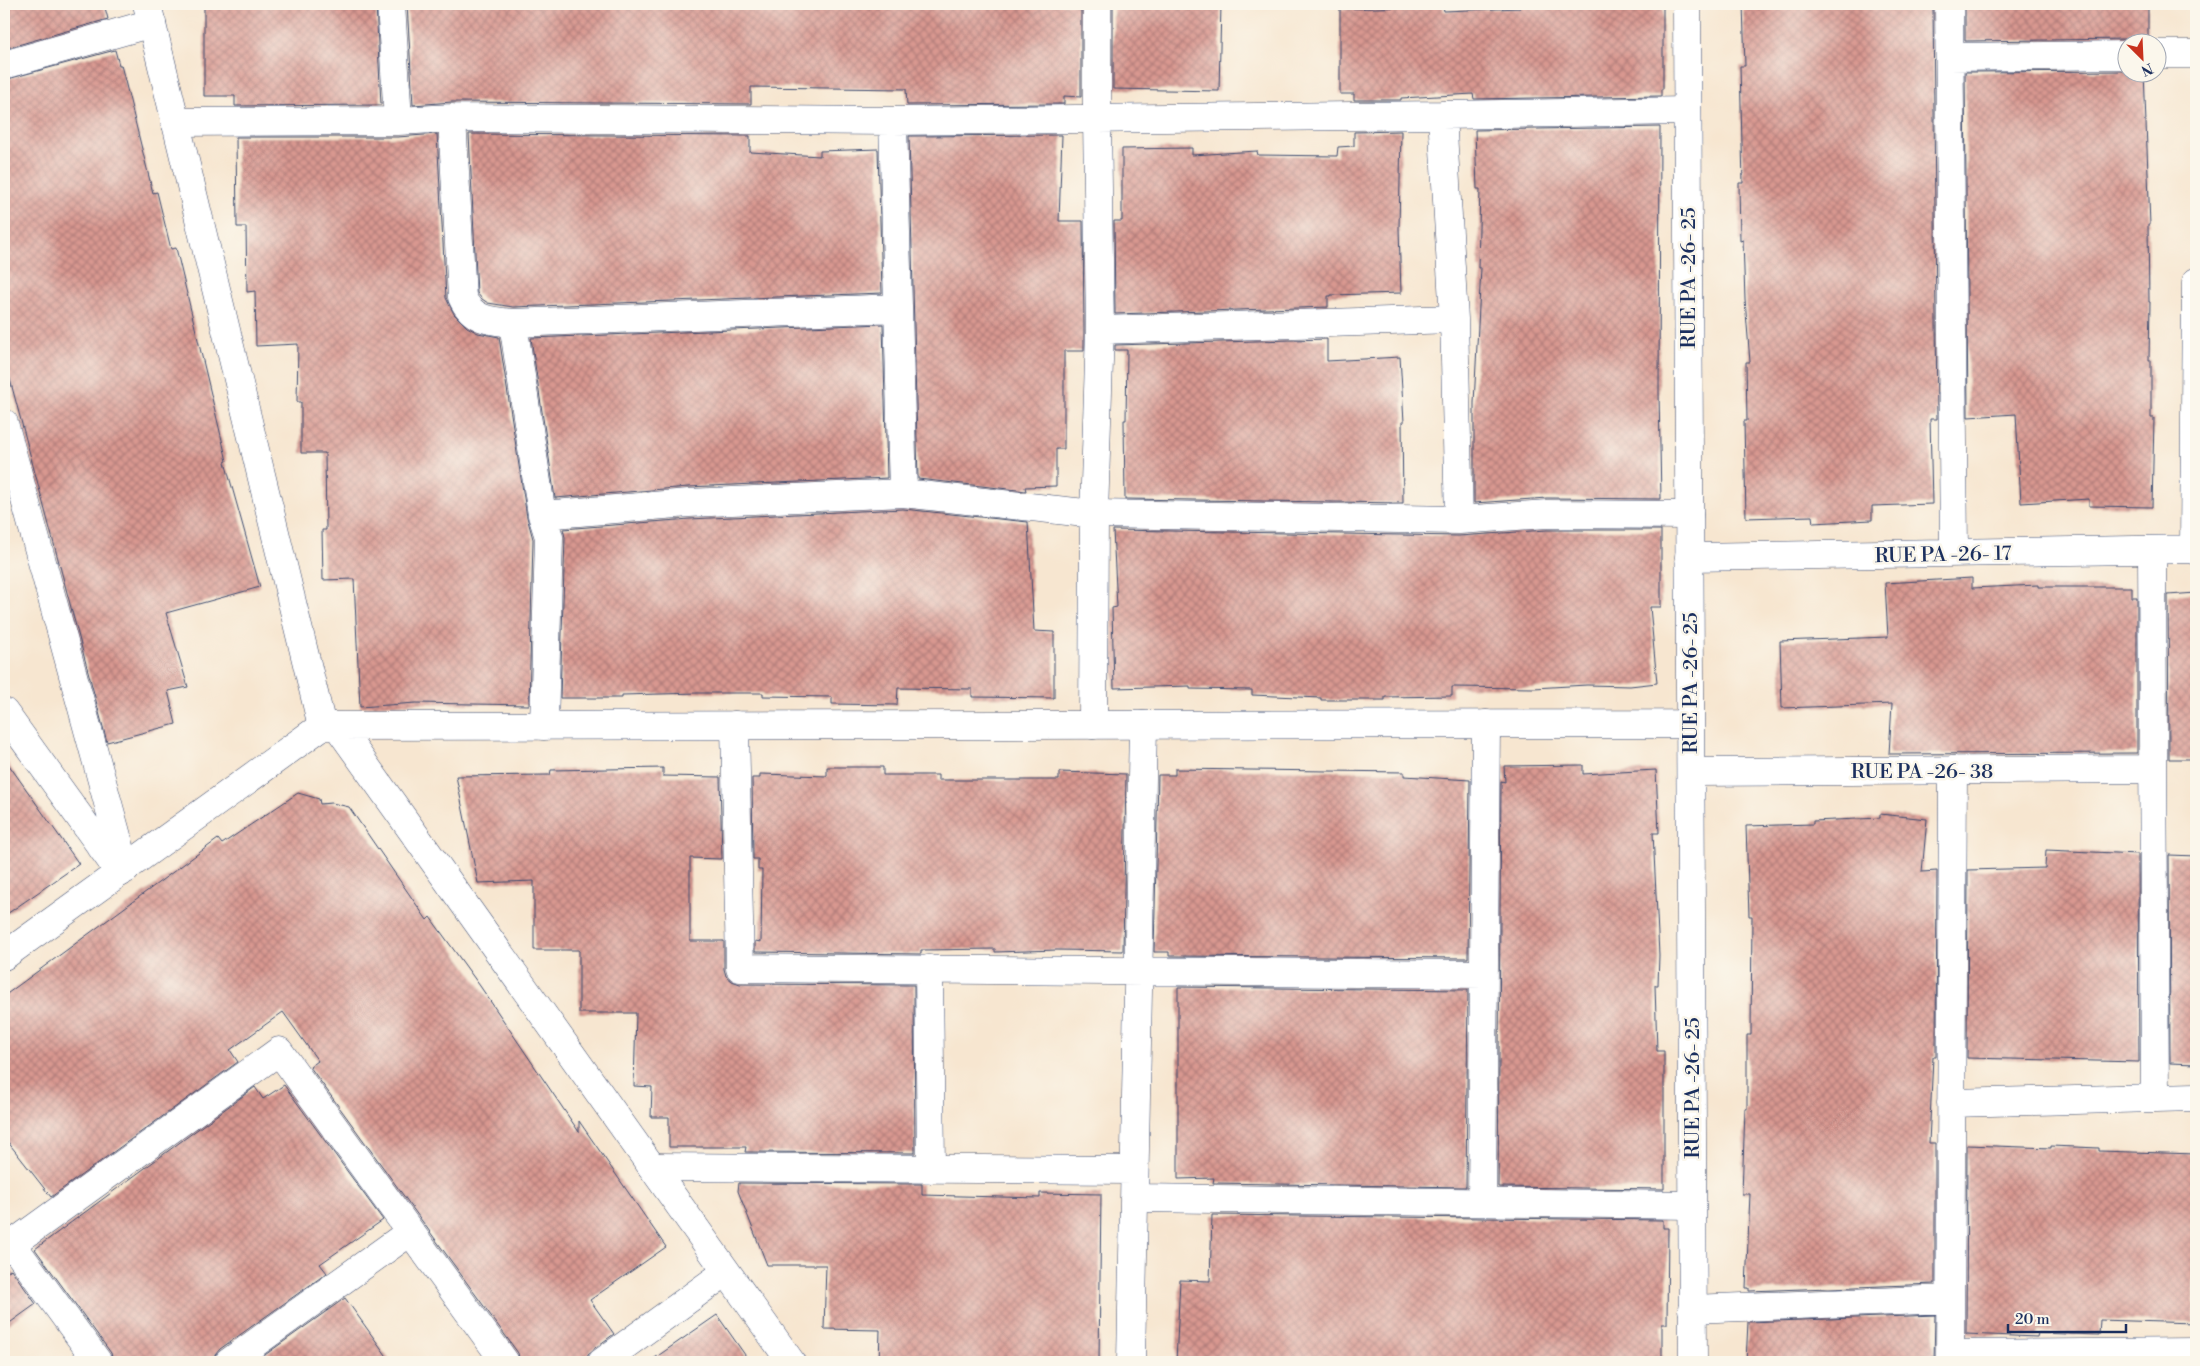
<svg xmlns="http://www.w3.org/2000/svg" width="2200" height="1366" font-family="'Libre Bodoni',serif">
  <style>
    .building { fill: url(#building-cross-hatch) }
    .lines { fill: none; stroke-linecap: round; stroke-linejoin: round }
    .minor-casing { stroke: #3c4a6f; stroke-width: 29 }
    .tertiary-casing { stroke: #3c4a6f; stroke-width: 29 }
    .minor { stroke: #fff; stroke-width: 28 }
    .tertiary { stroke: #fff; stroke-width: 28 }
    .labels { text-anchor: middle; stroke-width: 5; stroke-linejoin: round; paint-order: stroke }
    .street-label { font-size: 20px; fill: #1b2f5e; stroke: #fbf7ec }
  </style>
  <defs>
    <pattern id="building-cross-hatch" width="8" height="8" patternUnits="userSpaceOnUse" patternTransform="scale(1.25)"><rect width="8" height="8" fill="#d99890"/><path d="M0 0l8 8M0 8l8-8" fill="none" stroke="#af7c79"/></pattern>
  </defs>
  <rect width="100%" height="100%" fill="#fbf7ec"/>
  <filter id="ink" filterUnits="userSpaceOnUse"><feTurbulence type="fractalNoise" baseFrequency=".02" numOctaves="2"/><feDisplacementMap in="SourceGraphic" scale="10" xChannelSelector="R" yChannelSelector="G"/><feConvolveMatrix kernelMatrix="1 2 1 2 8 2 1 2 1" color-interpolation-filters="sRGB"/></filter>
  <filter id="wash" filterUnits="userSpaceOnUse"><feTurbulence type="fractalNoise" baseFrequency=".0096" numOctaves="4" result="noise"/><feDisplacementMap in="SourceGraphic" scale="20" xChannelSelector="R" yChannelSelector="G"/><feGaussianBlur stdDeviation="1.12" result="paint"/><feColorMatrix in="noise" values="0 0 0 0 0 0 0 0 0 0 0 0 0 0 0 0 0 1.4 0 .05"/><feComposite in="paint" operator="in"/></filter>
  <g filter="url(#wash)">
    <rect width="100%" height="100%" fill="#f7e6d0"/>
    <g id="blocks">
      <path class="building" d="M4,4H104L108,19L4,49Z
        M204,4H376L381,105L235,106V96H204Z
        M407,4H1081V97L1064,96V104L907,105L906,89L751,87V104L452,102L413,105Z
        M1113,4H1221L1219,91L1113,89Z
        M1520,4H1663V89H1661V96L1474,99L1473,94L1401,98V100H1354V94H1340V9L1443,6L1444,11L1520,8Z
        M1743,4H1933L1937,419H1930L1932,504L1872,506V520L1813,523L1812,516L1746,518L1744,421H1747L1746,362H1750L1745,300L1743,240L1740,241L1739,183H1743L1740,66H1745Z
        M1965,4H2148V42H2137L2128,39L1965,41Z
        M115,50L119,65H121L153,193L157,192L171,249L176,248L227,461L225,462L260,587L166,613L188,687L168,691L176,724L107,742L4,357V80Z
        M2128,71V72H2144L2150,225H2148L2149,302H2150L2149,360H2151V418H2154L2152,507L2089,506V499L2021,503L2016,414L1968,417L1965,72Z
        M1660,127L1659,393L1661,499L1547,498L1474,503V403L1481,268H1478L1480,189H1477L1475,130Z
        M1401,131L1399,228L1401,293L1331,295V296H1328V307L1115,314L1114,221H1122V149L1192,148V155L1257,151L1258,155L1337,156L1338,147L1354,146V132Z
        M437,134L446,298L454,314L467,327L478,333L499,337L527,517L533,539L529,705L416,703L360,707L354,579L323,580L322,530H326L325,453H301V402H297L298,344L256,346L255,291L247,292L246,227H237L236,137H398Z
        M469,134L750,136V152L820,156V151L878,149L882,293L513,307L488,303L482,299L477,293Z
        M1062,135L1059,221H1083L1084,330V351H1064V449H1056V486L1025,487L1026,491L918,479L909,136Z
        M883,324L887,478L688,487L555,498L531,338Z
        M1327,339V361L1400,357L1404,422H1402L1403,503L1125,499L1124,420H1126L1127,350H1115V345Z
        M903,509L1028,522L1034,631L1054,632V698L972,697V689L898,688L897,705L832,704V697L763,696V693H698L622,695V698H560L565,537L563,529L690,519Z
        M1113,530L1459,536L1547,530H1661V607H1650L1657,683L1630,686L1587,685L1534,688L1452,687V696L1385,697V700H1321V698L1252,695V690L1190,689V686L1114,688L1112,608L1117,607Z
        M1972,578V588L2038,585V587H2132V597H2137V753L1889,754L1892,704L1782,708L1780,641L1888,637L1885,583Z
        M2196,593V759H2169L2168,595Z
        M4,758L79,864L4,916Z
        M1583,765V774L1656,770L1659,833H1653L1659,955L1658,985H1655L1657,1051H1664V1189L1498,1187L1501,781L1505,782L1504,766Z
        M827,767H883V775H938V780H1059V772L1126,774L1123,951L1057,950L995,952V949L921,950V954L755,952V941L761,942L762,870H758V859H753L752,778H760V774L827,776Z
        M663,768V776L720,777L722,859L690,858V941H724V969L726,976L732,981L740,984L914,985L915,1153L745,1152L746,1147H669V1117H651L652,1087L634,1086L636,1013H579V950H534V881L478,883L456,776L550,775L551,770Z
        M1175,769L1404,772V776L1470,780L1468,958L1169,956V952H1154L1158,775H1175Z
        M298,793L319,799L320,804L332,803L349,807L427,920L430,917L480,986L579,1132V1121L666,1247L590,1300L614,1334L592,1350L588,1355L587,1362H520L518,1353L310,1067L318,1061L283,1012L230,1050L238,1062L51,1197L4,1137V996L218,839L222,844Z
        M1880,814L1927,819L1922,872L1937,871L1936,1057H1933L1929,1143H1935V1284L1749,1291V1288H1746L1750,1194H1742L1745,1109H1747V1035H1751L1752,916H1749L1746,826L1813,824V821L1880,818Z
        M2046,850L2138,854L2139,1062L1967,1058L1968,870L2045,868Z
        M2169,855L2196,856V1064L2170,1063Z
        M1178,987L1468,990L1466,1187L1213,1183L1214,1178L1178,1179Z
        M284,1085L383,1220L320,1264L327,1273L220,1349L215,1355L214,1362H113L111,1353L35,1249L255,1087L263,1099Z
        M1967,1145L2051,1148V1146L2099,1148V1151L2196,1154L2194,1323L2100,1320L2099,1335L2038,1333L2037,1337L1966,1334Z
        M739,1183L922,1184V1195L1040,1198V1193L1101,1194L1099,1362H879L880,1330L824,1329L826,1265H767L738,1191Z
        M1212,1215L1663,1220V1228H1668L1667,1324H1662V1362H1176L1180,1280L1210,1281Z
        M11,1269L36,1304L4,1327V1275Z
        M345,1298L391,1362H255Z
        M717,1315L750,1362H649Z
        M1935,1315L1934,1362H1746L1748,1322Z"/>
    </g>
  </g>
  <g filter="url(#ink)">
    <use href="#blocks" fill-opacity="0" stroke="#3c4a6f" stroke-width="1"/>
    <g class="lines">
      <g class="minor-casing">
        <path id="minor" d="M391,4L398,121
          M1949,4L1954,553
          M2158,54H2196
          M1950,57L2128,55
          M4,65L152,23
          M1442,115L1454,319L1459,520
          M452,118L462,297C472,320 490,321 513,323L898,308
          M893,121L903,493
          M175,122L398,121L452,118L893,121L1442,115L1687,111
          M513,323L542,515L549,537L544,726
          M1100,330L1454,319
          M4,423L126,869
          M542,515L689,503L903,493L1094,514L1459,520L1547,514L1689,515
          M2194,550L2196,282
          M2152,551L2155,1098
          M1689,557L2196,549
          M4,712L120,873
          M735,725L740,968L1484,974
          M1093,725L1094,514L1100,330L1097,118V4
          M1691,772L2153,769
          M929,969L931,1169
          M1951,1103L2196,1097
          M652,1167L1134,1170
          M1134,1198L1692,1205
          M1482,1202L1486,724
          M12,1244L98,1362
          M4,1250L279,1051L505,1362
          M1692,1309L1950,1299
          M1950,1354L2196,1352
          M229,1362L410,1232
          M602,1362L726,1272
          M1131,1362L1143,725
          M1950,1362L1953,770"/>
      </g>
      <g class="tertiary-casing">
        <path id="tertiary" d="M147,4L322,726
          M1687,4L1693,1362
          M338,727L791,1362
          M4,956L322,726L1690,724"/>
      </g>
      <use href="#minor" class="minor"/>
      <use href="#tertiary" class="tertiary"/>
    </g>
  </g>
  <g class="labels">
    <g class="street-label">
      <text transform="translate(1688 278) rotate(-90)" y="7">RUE PA -26- 25</text>
      <text transform="translate(1943 554) rotate(-1)" y="7">RUE PA -26- 17</text>
      <text transform="translate(1690 683) rotate(-90)" y="7">RUE PA -26- 25</text>
      <text x="1922" y="778">RUE PA -26- 38</text>
      <text transform="translate(1692 1088) rotate(-90)" y="7">RUE PA -26- 25</text>
    </g>
  </g>
  <rect width="2200" height="1366" fill="none" stroke="#fbf7ec" stroke-width="20"/>
  <g transform="translate(2142 58) rotate(156)"><circle r="24" fill="#fbf7ec" stroke="#a1a7b3"/>
  <path d="M0-4L9 19L0 12L-9 19Z" fill="#c8321e"/>
  <text y="-8" font-size="14" font-weight="bold" text-anchor="middle" fill="#1b2f5e">N</text>
  </g>
  <path d="M2008 1324v8h118v-8" fill="none" stroke="#1b2f5e" stroke-width="2.5"/>
  <text x="2015" y="1324" font-size="15" fill="#1b2f5e" stroke="#fbf7ec" stroke-width="4" paint-order="stroke">20 m</text>
</svg>
